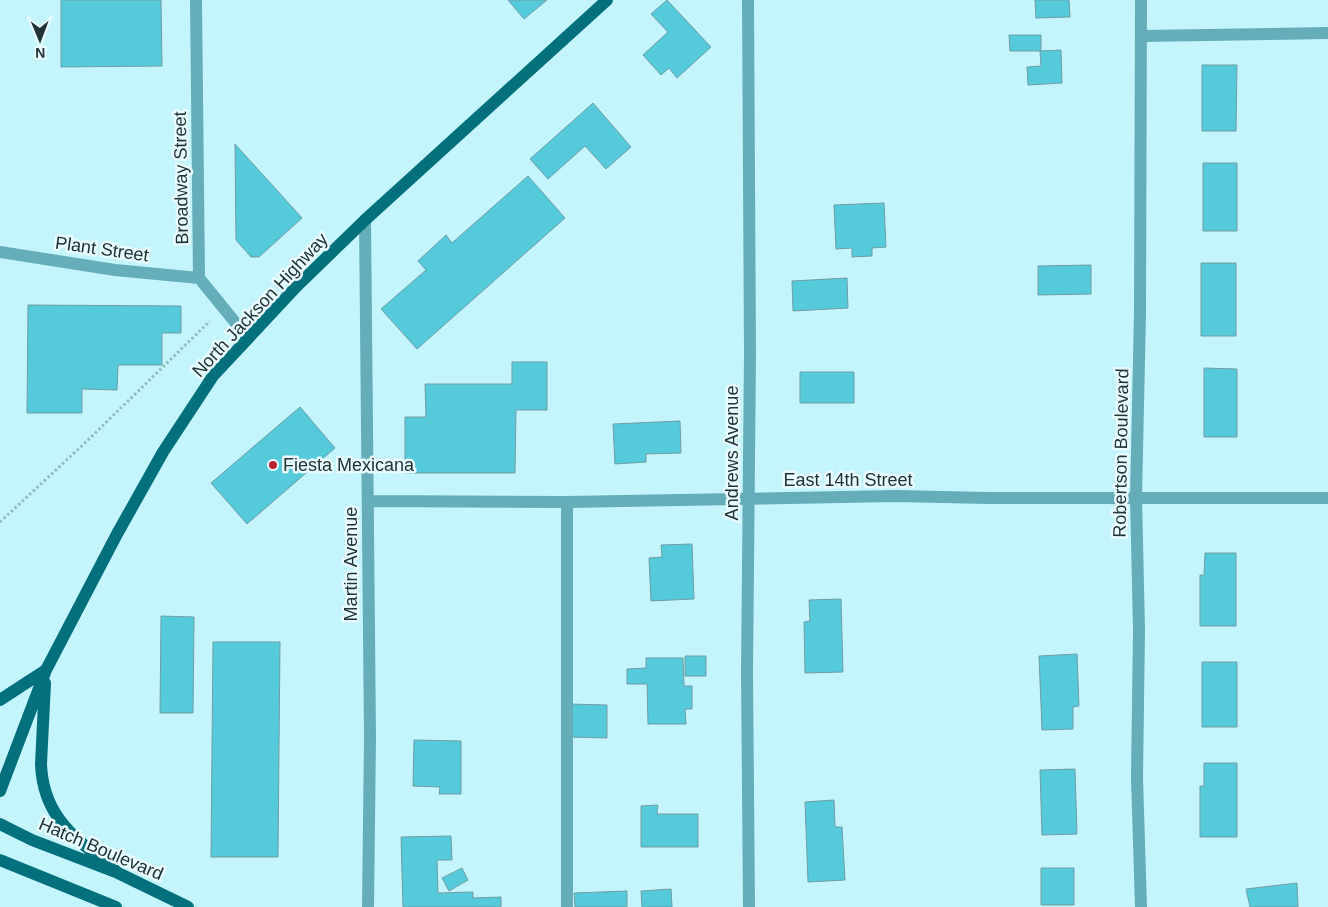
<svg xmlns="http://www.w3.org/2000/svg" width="1328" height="907" font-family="Arial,sans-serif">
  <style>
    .building { fill: #54cada; stroke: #709da4 }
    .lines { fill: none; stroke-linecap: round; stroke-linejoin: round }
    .path { stroke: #93babf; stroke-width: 3; stroke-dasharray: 2.5 2.5; stroke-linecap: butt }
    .minor { stroke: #64adb9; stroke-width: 12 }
    .major { stroke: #03707c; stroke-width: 12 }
    .poi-dot { fill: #b62530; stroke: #eafcff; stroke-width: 2 }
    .labels { text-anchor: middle; stroke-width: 5; stroke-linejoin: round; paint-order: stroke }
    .street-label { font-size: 18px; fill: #203336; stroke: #eafcff }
    .poi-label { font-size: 18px; fill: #203336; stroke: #eafcff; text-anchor: start }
  </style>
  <rect width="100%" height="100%" fill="#c5f5fc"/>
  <path class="building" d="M61,0H161L162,66L61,67Z
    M508,0H547L524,19Z
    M667,0L711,47L677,78L669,68L661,75L643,55L668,32L651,14Z
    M1035,0H1069L1070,17L1036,18Z
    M1009,35H1041V51H1010Z
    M1061,50L1062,83L1028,85L1027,67L1041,66L1040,51Z
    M1202,65H1237L1236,131H1202Z
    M593,103L631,147L606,169L585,146L548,179L530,159Z
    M235,144L302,218L259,257H251L236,240Z
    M1203,163H1237V231H1203Z
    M528,176L565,218L417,349L381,309L426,270L418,261L446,235L452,243Z
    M884,203L886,247L872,248V256L852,257V248L836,249L834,205Z
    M1201,263H1236V336H1201Z
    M1091,265V294L1038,295V266Z
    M847,278L848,308L793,311L792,281Z
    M28,305L181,306V333H162V365H118L117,390L82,389V413H27Z
    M512,362H547V410H516L515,473H405V417H426L425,384H512Z
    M1204,368L1237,369V437H1204Z
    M800,372H854V403H800Z
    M300,407L335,448L247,524L211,483Z
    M680,421L681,453L646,454V462L615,464L613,424Z
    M692,544L694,599L651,601L649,558L662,557L661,545Z
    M1205,553H1236V626H1200V575H1204Z
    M841,599L843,672L805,673L804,622L810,621L809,600Z
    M161,616L194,617L193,713H160Z
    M213,642H280L278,857H211Z
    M1077,654L1079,706L1073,707V729L1042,730L1039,656Z
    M685,656H706V676H685Z
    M646,658H683L684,686H692V709H685L686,724H648L647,684H627V669L646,668Z
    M1202,662H1237V727H1202Z
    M569,704L607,705V738L569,737Z
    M414,740L461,741V794H439L440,787L413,786Z
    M1204,763H1237V837H1200V786H1204Z
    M1075,769L1077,834L1042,835L1040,770Z
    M834,800L835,827H842L845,880L808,882L805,802Z
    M658,805L657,814H698V847H641V806Z
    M451,836L452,860H437L438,893L473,892V898L501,897V907H403L401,837Z
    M462,868L468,880L449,891L442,878Z
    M1041,868H1074V905H1041Z
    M1297,883L1298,907H1250L1246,889Z
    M671,889L672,907H642L641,891Z
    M627,891V907H575L574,893Z"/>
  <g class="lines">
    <path class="path" d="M0,522L87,441L210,321"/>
    <path class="minor" d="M196,0L199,278L248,338
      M748,0L750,354L747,672L749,907
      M1141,36L1328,33
      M365,220L370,737L368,907
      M0,252L115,270L199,278
      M368,501L567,502L896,496L988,498H1328
      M567,907V502
      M1141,907L1137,778L1139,630L1136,497L1140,313L1141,0"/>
    <path class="major" d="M45,683L41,764C43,820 79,840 118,873
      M0,700L46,670
      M0,791L46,670L117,534L163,452L213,376L297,286L365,220L607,0
      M0,824L32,840L118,873L188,907
      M0,860L116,907"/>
  </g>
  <circle class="poi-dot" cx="273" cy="465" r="5"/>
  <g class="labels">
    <g class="street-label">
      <text transform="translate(181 178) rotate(-91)" y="6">Broadway Street</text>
      <text transform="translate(102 249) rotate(8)" y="6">Plant Street</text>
      <text transform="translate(260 305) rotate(-47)" y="6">North Jackson Highway</text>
      <text transform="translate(732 453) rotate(-90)" y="6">Andrews Avenue</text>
      <text transform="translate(1121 453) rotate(-89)" y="6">Robertson Boulevard</text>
      <text x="848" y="486">East 14th Street</text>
      <text transform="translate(351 564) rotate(-90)" y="6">Martin Avenue</text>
      <text transform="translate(101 849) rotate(23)" y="6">Hatch Boulevard</text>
    </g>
    <g class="poi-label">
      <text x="283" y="471">Fiesta Mexicana</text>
    </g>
  </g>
  <g transform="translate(40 40) rotate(179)" stroke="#eafcff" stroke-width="4" paint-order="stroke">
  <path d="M0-4L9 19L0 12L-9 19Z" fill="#203336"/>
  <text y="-8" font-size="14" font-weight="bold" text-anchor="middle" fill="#203336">N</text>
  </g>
</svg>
